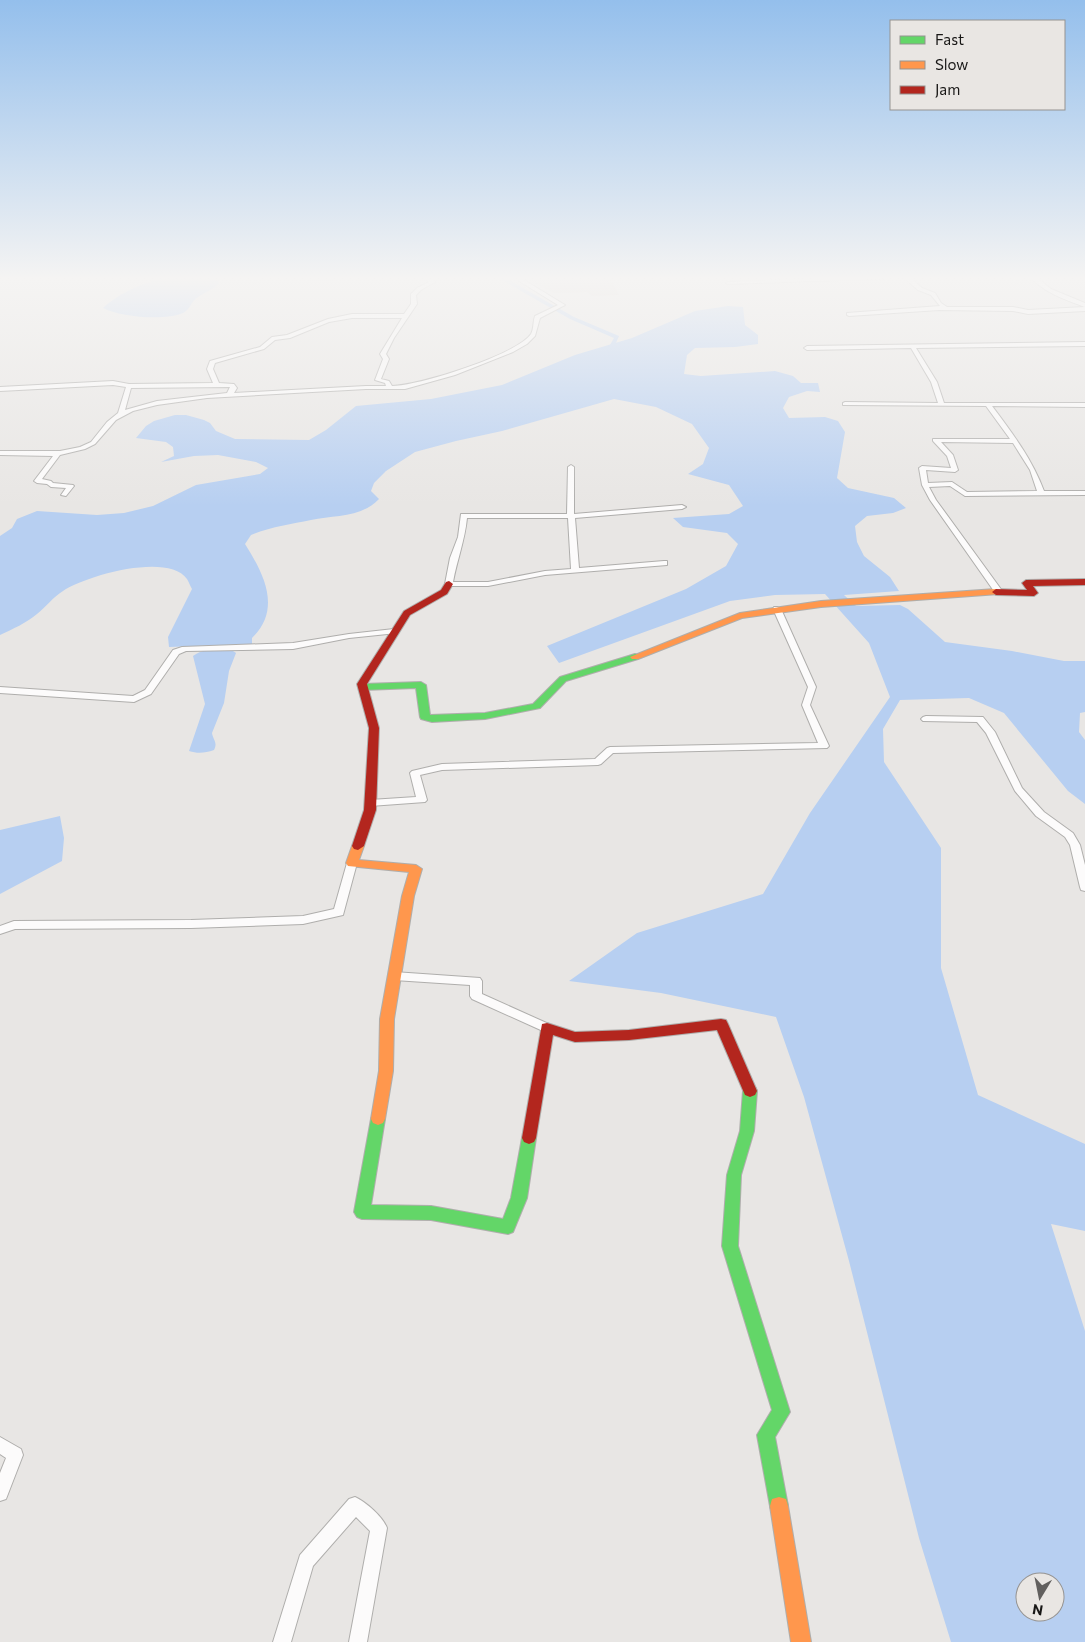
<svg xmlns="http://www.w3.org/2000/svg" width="1085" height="1642" font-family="Commissioner,sans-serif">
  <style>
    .built { fill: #ddd7d2 }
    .water { fill: #b7cff1; fill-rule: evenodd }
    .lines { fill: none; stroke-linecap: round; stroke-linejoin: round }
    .canal { fill: #b7cff1; fill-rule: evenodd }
    .street-casing { stroke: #afaeac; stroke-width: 2 }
    .fast-casing { stroke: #afaeac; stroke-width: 2 }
    .slow-casing { stroke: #afaeac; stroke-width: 2 }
    .jam-casing { stroke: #afaeac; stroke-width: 2 }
    .street { fill: #fcfbfb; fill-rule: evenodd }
    .fast { fill: #63d668; fill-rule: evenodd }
    .slow { fill: #ff974d; fill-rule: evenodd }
    .jam { fill: #b3261e; fill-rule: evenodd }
  </style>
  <rect width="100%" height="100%" fill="#e8e6e4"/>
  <path class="built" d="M273,276H335L331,281H321L271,278Z
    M533,276H627L609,277L619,295L592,296L587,292L554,293L530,281Z"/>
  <path class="water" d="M171,276L207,278L220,282C215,289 205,292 198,297C191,301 190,310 183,313C164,321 120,317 103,308C120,292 149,280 171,276Z
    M728,306L743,307L745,325L758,335V344L735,347L695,348L687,355L684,374L701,376L775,371L793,376L801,383H818L820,392L807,391L789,397L783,408L789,418L825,417L838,421L845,432L837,478L848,488L894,498L906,508L893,513L867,516L855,526L857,542L864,556L890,577L899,591L844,595L856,606L900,605L908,609L945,642L1012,651L1064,661H1085V712L1080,713L1079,732L1085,740V804L1068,791L1004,713L969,698L900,700L883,729L884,762L941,848V968L978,1095L1085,1144V1231L1051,1224L1085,1331V1642H951L919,1538L849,1261L804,1097L776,1017L661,993L569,981L637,933L763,894L810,813L890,697L869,643L825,594L775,595L730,601L559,663L547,646L686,589L726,566L738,544L727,533L683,527L673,518L729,514L743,506L729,485L688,474L703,464L709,448L692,424L656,407L614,399L502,431L456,441L415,452L386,471L374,483L371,491L379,499C361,518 334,515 311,520C291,524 270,527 251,535L245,544C264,574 282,609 252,638V644L169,647L168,637L192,589C190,586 189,582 187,579C168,552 85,576 63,591C53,597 46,607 37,614C26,623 13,629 0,635V536L12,528L17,519L37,511L97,515L124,513L153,506L196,485L260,474L268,468L256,462L218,455L194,456L161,462L174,456L173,447L166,442L136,438L146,426L154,421L175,415H186L204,420L210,423L216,431L235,439L309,440L326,430L356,406L431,399L502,385L575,355L632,338L695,311ZM1025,1582H1055V1612H1025Z
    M230,649L236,653L229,671L224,703L212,733C213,740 218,742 214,750C205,753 198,754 189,751L205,704L193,656C203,648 218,649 230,649Z
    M60,816L64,838L62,861L0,894V830Z"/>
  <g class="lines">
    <path class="canal" d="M495,276H502L574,317L619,336L613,350L616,356L611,357L607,350L614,338L570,319Z"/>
    <g class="street-casing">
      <path id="street" d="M426,276H431L430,278L435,282L421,290L416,295L417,304L394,338L386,354L389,359L381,379L389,381L392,386C418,386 516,355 531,334C534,329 533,321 535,316L558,305L519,281V279L524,276H529L524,280L565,305L540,318L535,336L527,344L513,352L455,375L405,389H366L207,398L157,405L133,411L116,420L95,444L85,449L60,455L42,479L51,481L53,483L73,485L74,486L66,496L61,495L66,488L51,487L47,484L37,483L34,481L53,456L0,455V451H60L80,447L91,442L107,422L118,413L126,387L113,385L0,391V387L113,381L129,384L213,383L207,369L210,361L260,347L272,337L287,335L328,319L352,314H404L411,304V294L417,288L429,282L425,278ZM352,318H402L380,354L383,359L375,380L385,383L386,386H366L234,393L237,388L234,384L219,383L213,369L215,363L264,349L275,340L290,338L329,322ZM230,387L227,393L157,401L125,410L131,388Z
        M871,276H908L922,288L935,293L941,303L947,307H1013L1028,310L1085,307V311L1028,314L1013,311L939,310L849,316L847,315V313L940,306L931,295L918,290L904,278L728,284L726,283L728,282Z
        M1030,276H1035L1051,289L1085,303V307C1066,300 1042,292 1030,276Z
        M1085,342V346L916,348L937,382L944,403H1085V407L992,406C1013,434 1032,459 1044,491H1085V495L965,496L950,486L929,487L936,500L1003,592L999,594H996L930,500L922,485L919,468L922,466L951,468L947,456L933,441V439H1010L986,406L843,405V403L845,402L938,403L931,382L911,348L807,350L804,348L807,346ZM941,442L1013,443L1030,470L1037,491L967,492L952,482L928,483L926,470L955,472L958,470L953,455Z
        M571,465L574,467V514L682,505L686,507L682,509L575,518L579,568L664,561H667V565L545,575L488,586H446L445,584L450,558L458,537L461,514H567L568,467ZM467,518H568L571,569L545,571L488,582H453C457,560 465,540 467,518Z
        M774,607H777L781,609L816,687L810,705L829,746L827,748L613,753L601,764L598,765L442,770L420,775L427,800L425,802L370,806L365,803L370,800L416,797L410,773L412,771L442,764L595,759L607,748L610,747L818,743L802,705L808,687L773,609Z
        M394,629H397V633L349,638L293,649L186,651L179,654L151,694L134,702L0,693V687L133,696L145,690L173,650L182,647L293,643L349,634Z
        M926,716L983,717L995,732L1022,788L1044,812L1073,833L1080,845L1085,865V891L1081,890L1080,887L1070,845L1065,837L1036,816L1015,791L986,733L977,722L923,721L921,719L923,717Z
        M352,859L357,863L343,915L303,924L191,928L15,929L0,934V926L14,921L191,920L303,916L334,909L347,863Z
        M394,972L480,978L482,981V994L551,1025L553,1028L551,1031L547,1033L543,1031L472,999L470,996V985L394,980L390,979L388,976L390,973Z
        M0,1437L21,1449L23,1455L6,1499L0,1501V1473L6,1458L0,1454Z
        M355,1497C366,1502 383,1517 387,1528L367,1642H349L370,1531L356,1517L313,1566L291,1642H273L300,1555L349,1499Z"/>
    </g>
    <g class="fast-casing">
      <path id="fast" d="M635,654L638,655V659L566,681L540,708L485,719L432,722L421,719L420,717L416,688L363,690L358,687L363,684L421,682L426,685L430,715L485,713L533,704L560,677Z
        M750,1085L755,1087L757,1091L754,1131L741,1175L738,1246L790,1412L775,1437L788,1506L786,1513L779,1515L772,1513L770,1506L757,1435L772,1410L722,1246L727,1175L740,1131L743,1091L745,1087Z
        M378,1113L383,1115L385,1119L371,1205L431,1206L503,1219L511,1198L522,1138L524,1134L529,1132L534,1134L536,1138L527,1198L513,1232L508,1234L431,1220L362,1219L357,1217L354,1212L371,1119L373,1115Z"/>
    </g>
    <g class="slow-casing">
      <path id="slow" d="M996,589L1000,592L999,594L821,607L742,618L638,659H632L630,657L740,613L821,601Z
        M358,842L364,846L359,860L416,865L422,869L414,896L394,1019L393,1071L385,1119L383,1123L378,1125L373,1123L371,1119L379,1071L380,1019L402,896L409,872L348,866L346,863L352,846Z
        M779,1497L786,1499L788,1506L811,1642H791L770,1506L772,1499Z"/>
    </g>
    <g class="jam-casing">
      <path id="jam" d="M1085,579V585L1033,586L1038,593L1034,596L996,595L992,592L996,589L1027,590L1022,583L1026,580Z
        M449,581L453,584L447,594L410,615L367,684L379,728L376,810L364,846L358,850L354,849L352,846L364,810L369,728L357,684L404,611L441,590L446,582Z
        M721,1019L726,1020L728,1024L757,1091L755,1095L750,1097L745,1095L717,1030L629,1040L575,1042L553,1035L536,1138L534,1142L529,1144L524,1142L522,1138L542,1024L547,1023L575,1032L629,1030Z"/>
    </g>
    <use href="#street" class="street"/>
    <use href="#fast" class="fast"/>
    <use href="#slow" class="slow"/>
    <use href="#jam" class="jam"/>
  </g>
  <linearGradient id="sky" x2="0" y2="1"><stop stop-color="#94bfec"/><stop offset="0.55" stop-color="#f5f4f3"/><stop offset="1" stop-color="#f5f4f3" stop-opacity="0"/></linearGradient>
  <rect width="1085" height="506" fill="url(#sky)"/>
  <rect x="890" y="20" width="175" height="90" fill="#e9e6e3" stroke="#959391"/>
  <rect x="900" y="36" width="25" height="8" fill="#63d668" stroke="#959391"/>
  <text x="935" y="45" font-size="15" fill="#181716">Fast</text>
  <rect x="900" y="61" width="25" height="8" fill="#ff974d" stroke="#959391"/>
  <text x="935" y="70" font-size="15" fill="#181716">Slow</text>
  <rect x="900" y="86" width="25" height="8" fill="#b3261e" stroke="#959391"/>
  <text x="935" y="95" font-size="15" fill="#181716">Jam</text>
  <g transform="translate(1040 1597) rotate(190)"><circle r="24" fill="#e9e6e3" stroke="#959391"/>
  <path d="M0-4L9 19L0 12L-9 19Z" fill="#615f5e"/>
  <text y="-8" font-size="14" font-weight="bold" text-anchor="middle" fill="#181716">N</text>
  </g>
</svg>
